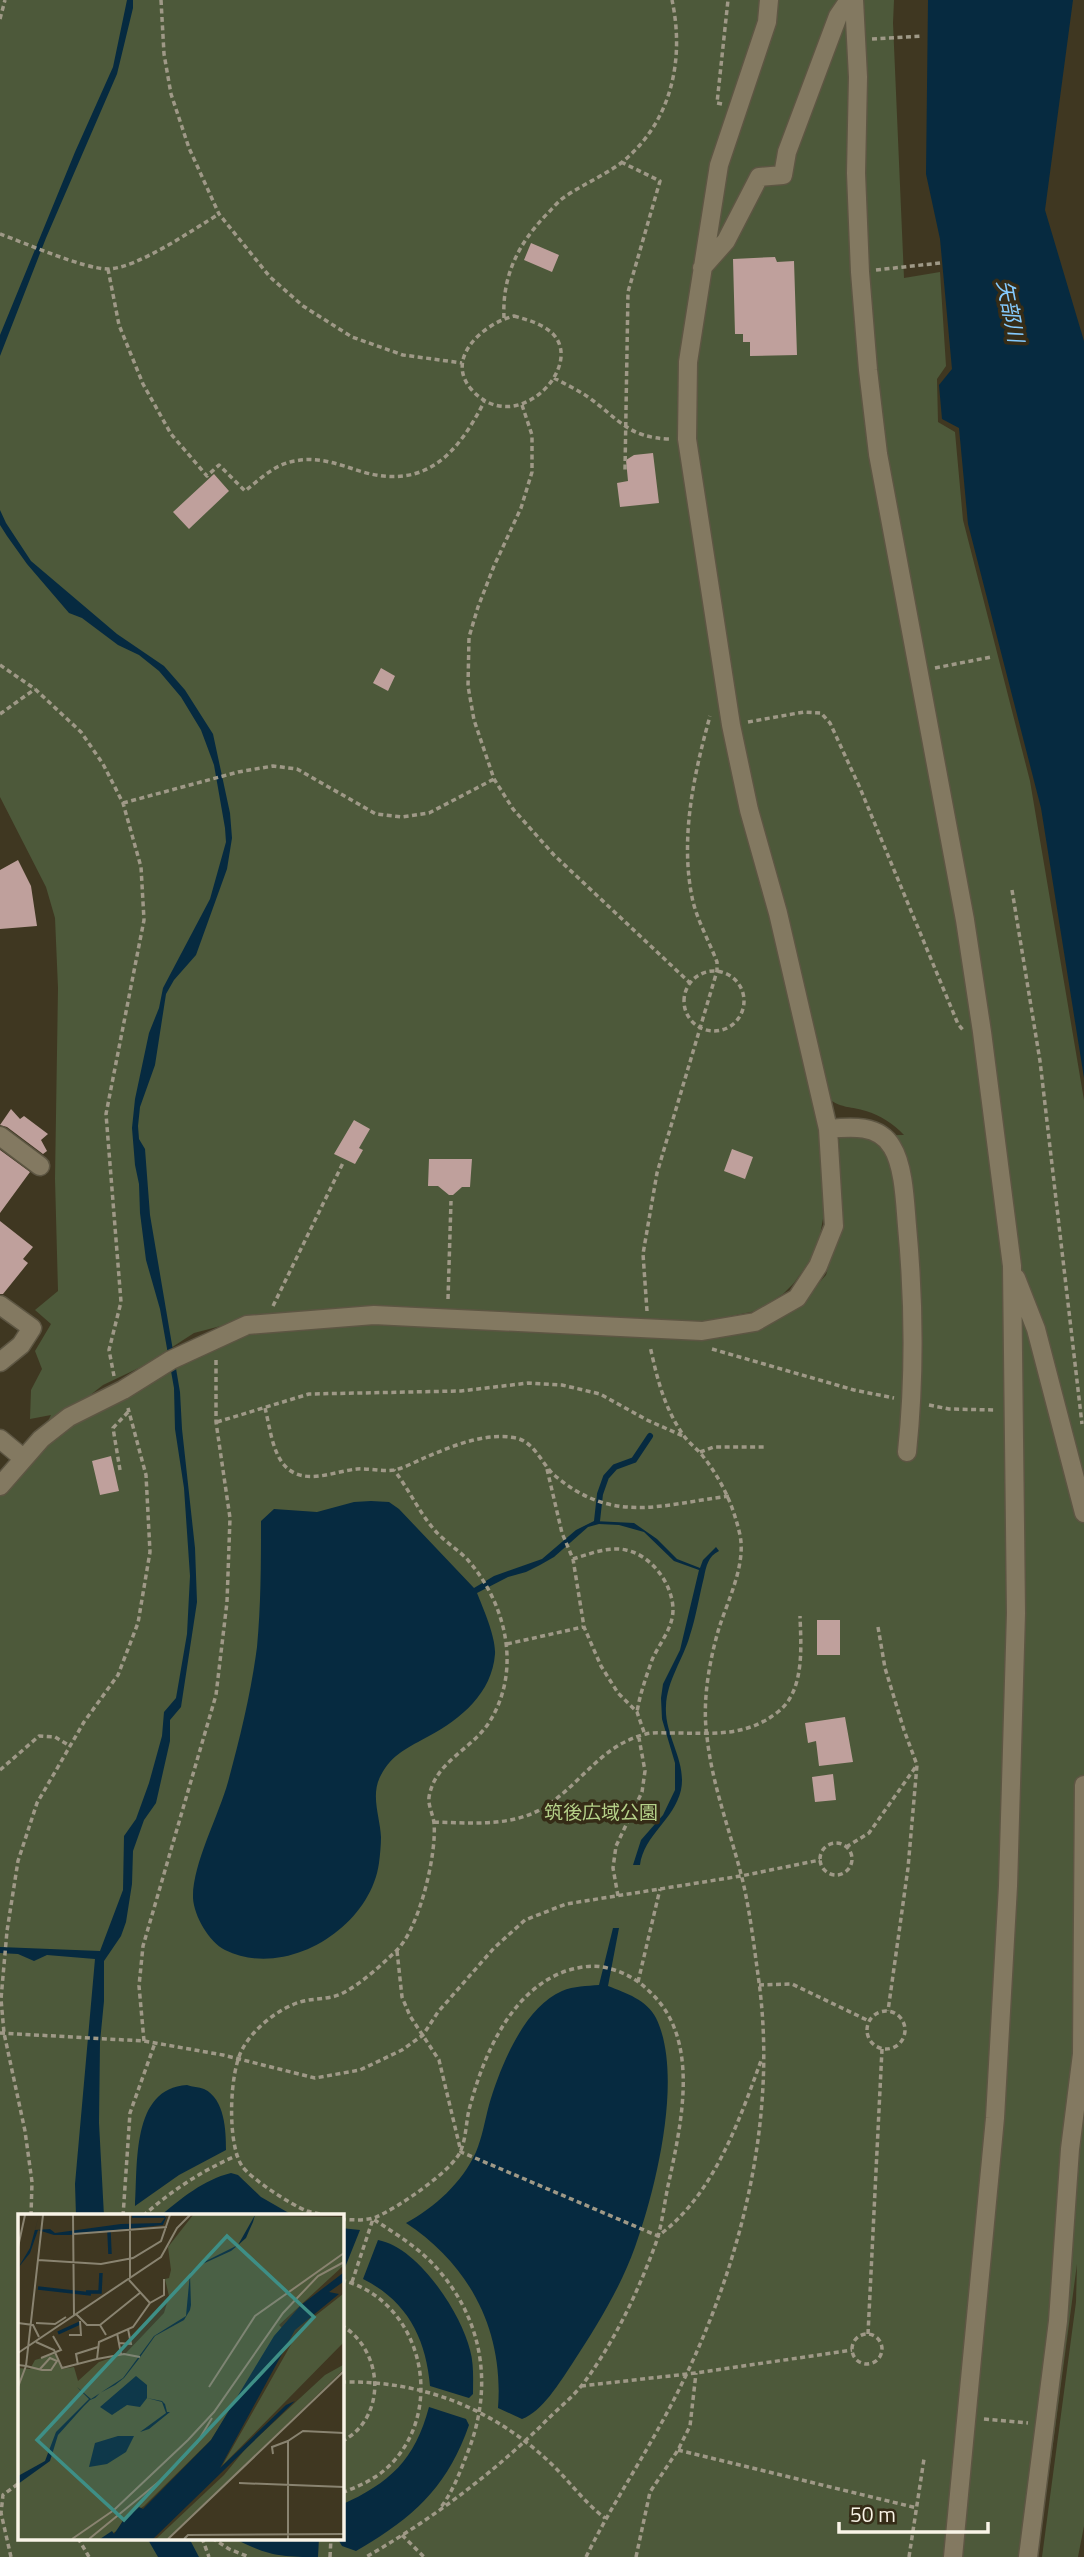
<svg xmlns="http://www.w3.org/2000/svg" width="1084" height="2557" font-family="'Titillium Web','Noto Sans JP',sans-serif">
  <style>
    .green { fill: #4d593a; fill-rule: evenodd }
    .water { fill: #062a40 }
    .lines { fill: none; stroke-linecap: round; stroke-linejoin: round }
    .stream { stroke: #062a40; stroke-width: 6 }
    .building { fill: #bfa09c }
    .minor-casing { stroke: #5d5643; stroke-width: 21 }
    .path { stroke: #9f9987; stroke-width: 3.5; stroke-dasharray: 5 3.5; stroke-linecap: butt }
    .minor { stroke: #837961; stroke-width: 18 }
    .labels { text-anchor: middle; stroke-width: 7; stroke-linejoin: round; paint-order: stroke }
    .park-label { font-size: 19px; fill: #b6d289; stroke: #352c17 }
    .water-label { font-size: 21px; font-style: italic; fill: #85cbfe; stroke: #352c17 }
    .inset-river { fill: none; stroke: #062a40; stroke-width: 3.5 }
    .inset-road { fill: none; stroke: #898370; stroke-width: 2 }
    .view { fill: #3e8f86; fill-opacity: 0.15; stroke: #3e8f86; stroke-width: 3.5 }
    .inset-edge { fill: none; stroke: #f9f4e7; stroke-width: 3.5 }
  </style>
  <rect width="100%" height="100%" fill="#3f3721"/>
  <path class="green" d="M0,0H894L893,23L904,278L940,272L946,366L937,379L938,422L955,432L963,520L1030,781L1084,1100V2526L1078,2557H1042L1076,2302L1077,2264L1051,2459L1034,2557H0V1495L45,1438L98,1407L245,1330L370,1322L684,1337L748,1332L798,1306L826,1275L841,1225L839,1136L904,1135C894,1124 880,1115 866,1111C851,1106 843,1109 829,1099L815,1103L823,1159L825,1208L820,1235L811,1259L794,1283L783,1294L756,1311L701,1322L408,1309H333L259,1316L194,1333L143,1366L103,1385L42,1433L51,1415L30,1419L31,1390L42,1369L35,1351L51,1324L35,1310L58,1291L55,1179L58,988L55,918L46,887L0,797ZM19,2216H341V2538H19Z"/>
  <path class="water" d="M127,0H133V8L117,74L46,238L0,356V335L75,152L113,67Z
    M928,0H1073L1045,210L1084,341V1078L1041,808L968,524L959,428L942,419L939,385L952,369L940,239L926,174Z
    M0,510L6,523L31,561L117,634L164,666L185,690L213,734L230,813L232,838L227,869L196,955L174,980L166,994L155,1065L140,1107L138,1126L139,1139L145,1149L150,1215L180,1392L182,1429L195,1548L197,1602L181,1707L170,1720V1741L156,1803L144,1820L133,1851L132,1884L126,1922L121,1936L104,1961V2001L100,2042L99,2123L104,2216H76L75,2184L95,1959L47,1955L34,1961L18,1954L0,1953V1947L100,1951L123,1890L124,1836L136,1819L149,1783L162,1736L164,1712L176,1698L187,1634L190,1576L184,1488L175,1429L174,1388L160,1309L146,1260L140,1213L139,1184L135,1165L132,1128L135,1099L149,1033L159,1008L163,988L210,899L226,842L225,828L214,765L201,730L181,697L159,671L139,655L118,645L82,618L69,613L27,564L7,536L0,525Z
    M371,1501L389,1502L399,1509L474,1588L494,1576L542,1559L576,1530L594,1521L634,1523L657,1539L677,1559L700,1568L703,1560L716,1547L719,1551C708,1556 706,1567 704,1577C699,1597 696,1617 690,1635C683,1660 667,1680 666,1706C664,1735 687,1761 681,1790C674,1820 644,1835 640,1865H633L641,1840L663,1815L675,1790V1763L662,1719L661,1698L663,1684L680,1650L699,1570L674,1561L644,1532L619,1525L599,1524L588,1527L554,1557L540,1565L526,1572L508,1577L477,1593C483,1608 496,1637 495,1654C492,1693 461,1719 429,1736C409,1747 392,1754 381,1775C370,1795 380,1816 381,1837C381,1845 380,1855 379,1863C370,1928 286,1980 225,1950C209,1942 194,1916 193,1898C192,1865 219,1815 228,1782C240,1738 251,1693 257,1647C261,1605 261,1563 261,1521L274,1509L317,1512L354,1502Z
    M613,1928H619L608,1986C626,1993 647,2000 656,2018C684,2075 656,2189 635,2247C620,2289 596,2327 572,2364C560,2382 542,2412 522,2419L498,2408C504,2331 470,2265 406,2223C435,2207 462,2183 476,2152C482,2138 485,2120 489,2105C500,2068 523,2008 562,1991C574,1986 587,1986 599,1985Z
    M187,2085C192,2087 199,2087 204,2089C225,2099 226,2131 226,2150L179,2175L135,2206C138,2165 131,2088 187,2085Z
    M231,2173L238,2175L261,2197L294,2216H160C182,2198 203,2180 231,2173Z
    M341,2228L360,2230L344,2270H341Z
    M378,2240C418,2247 461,2313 470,2350C474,2364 473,2379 473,2394L469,2398L430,2386C426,2338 407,2301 363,2279Z
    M429,2407L466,2419L469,2425C447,2488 413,2518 356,2551L342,2546L339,2541L341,2538V2505C390,2483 415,2460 429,2407Z
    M147,2538H189L199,2557H158Z
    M233,2538H319L318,2557C279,2557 269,2556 233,2538Z"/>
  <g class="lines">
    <path class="stream" d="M597,1521L600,1494L606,1477L615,1467L634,1460L650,1436"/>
  </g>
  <path class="building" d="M531,243L559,255L552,272L524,260Z
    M775,257L777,262L794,261L797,355L750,356V342H743V334H735L733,259Z
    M653,453L659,503L620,507L617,483L628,481L626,460L634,455Z
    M214,474L229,491L189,529L173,512Z
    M381,668L395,676L388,691L373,683Z
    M18,860L31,886L37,926L0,929V870Z
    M11,1109L20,1119L24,1116L48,1134L41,1140L47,1151L43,1154L7,1127L0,1125Z
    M354,1120L370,1129L359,1148L363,1150L355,1164L334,1154Z
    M732,1149L753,1157L745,1179L724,1171Z
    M0,1150L30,1172L0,1213Z
    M429,1159H472L470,1187H462L453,1195H449L438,1186H428Z
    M0,1221L33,1247L23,1259L28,1263L3,1294H0Z
    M111,1456L119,1491L100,1495L92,1461Z
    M817,1620H840V1655H817Z
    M845,1717L853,1762L819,1766L816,1741L808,1743L805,1723Z
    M833,1774L836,1800L815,1802L812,1777Z"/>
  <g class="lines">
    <g class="minor-casing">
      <path id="minor" d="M854,0L858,77L856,173L860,272L868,370L878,454L965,920L982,1032L1012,1266L1016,1613L1008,1886L995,2118L953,2557
        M702,268L726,241L759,177L783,175L787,152L838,16L849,0
        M828,1129C850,1127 879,1124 892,1147C904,1166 905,1203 907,1226C914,1301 915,1376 907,1452
        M0,1136L40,1166
        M1016,1278L1036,1329L1084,1513
        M0,1305L32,1328L21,1345L0,1362
        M0,1439L23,1458
        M0,1486L41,1439L69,1417L123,1390L171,1360L247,1325L374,1315L702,1331L755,1322L797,1298L818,1266L834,1226L828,1129L778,913L749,810L731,725L687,439L688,362L719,165L767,22L769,0
        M1028,2557L1058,2321L1070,2149L1082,2054L1084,1785"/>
    </g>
    <path class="path" d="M161,0L164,54L171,94L189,148L219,214L270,277L303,306L352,337L403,355L462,363
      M0,19L5,0
      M872,39L922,36
      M722,104L717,103L728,0
      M621,162L660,181L628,292L625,470
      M0,234C25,243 84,269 108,269C138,268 192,230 219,214
      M108,269L119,325L143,384L171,434L207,476L219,465L245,491C260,479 275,464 295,461C319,456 340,465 363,472C426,490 458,453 484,402
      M876,270L940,263
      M514,316C528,320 543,324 553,334C585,367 515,440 471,389C444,357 485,323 514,316Z
      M504,318C502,276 518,244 547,214C553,208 559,200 566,196C584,184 603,176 621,163C671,123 685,61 672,0
      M554,378C565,384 578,390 588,397C619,419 628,438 670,439
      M522,405L532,435V472L521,508L494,566L478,607L469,637L468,686L474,720L494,779L513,809L554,855L690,983
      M0,665L35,689L81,732L103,764L123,803L141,867L144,920L106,1114L121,1302L109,1350L114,1376
      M935,668L991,657
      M0,714L35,689
      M748,722L804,712L821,713L830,723L860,788L958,1024L963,1030
      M123,803L238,772L273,766L297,769L376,814L402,817L429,813L494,779
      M1012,890L1040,1061L1082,1424
      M684 1001a30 30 0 1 1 60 0a30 30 0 1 1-60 0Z
      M448,1299L451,1201
      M273,1306L343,1163
      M647,1311L643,1254L657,1173L717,971V962C709,941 696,918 692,897C680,837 694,774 710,716
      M712,1349L854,1390L894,1398
      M929,1405L949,1409L995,1410
      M265,1408C270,1427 272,1453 286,1467C305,1486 335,1471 357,1469C369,1468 382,1472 394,1470C404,1468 415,1462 424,1458C453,1446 484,1432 516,1438C534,1442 541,1462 553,1474C613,1526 662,1504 730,1496
      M217,1422L309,1394L461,1391L528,1383L562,1385L600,1394L647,1420L683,1436
      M700,1452L714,1447H767
      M547,1469L562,1533L573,1559L584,1627L601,1666L618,1693L637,1712L645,1735
      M120,1470L113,1428L129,1411
      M573,1559C589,1554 609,1546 626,1550C651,1555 673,1584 673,1610C673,1628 659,1644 652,1660C646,1677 640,1694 637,1712
      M878,1627L885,1668L904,1730L917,1765L908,1868L888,2011
      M507,1644L583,1627
      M0,1770L39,1736L55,1737L70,1746
      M434,1822C474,1823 518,1828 552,1802C585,1778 603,1745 646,1734C654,1732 663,1733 672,1733C711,1733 746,1738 779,1711C805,1690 801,1645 800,1616
      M820 1859a16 16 0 1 1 32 0a16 16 0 1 1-32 0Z
      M846,1847L869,1833L917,1765
      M618,1896L613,1868L616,1846L642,1792L645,1771L639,1738
      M397,1951L402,1997L410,2016L439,2060L461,2152L658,2236C714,2195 739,2121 762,2058
      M638,1982L660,1889
      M759,1985L792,1984L869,2021
      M867 2030a19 19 0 1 1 38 0a19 19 0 1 1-38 0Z
      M0,2033L144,2041L223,2055L315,2078L360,2070L402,2050L423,2035L438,2012L494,1948L525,1920L566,1904L741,1876L820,1860
      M144,2041L139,1986L143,1946L216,1695L227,1602L230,1518L216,1422V1359
      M31,2216L32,2182L25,2131L4,2033L1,1999L7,1931L18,1861L37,1803L84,1722L118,1675L138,1623L150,1552L146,1475L128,1408
      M123,2216L130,2113L155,2043
      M143,2216C172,2190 203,2170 238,2155
      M328,2216C321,2214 314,2213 307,2211C293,2206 251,2179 242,2166C227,2144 229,2071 243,2048C254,2028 278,2009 300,2002C313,1998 327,2000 341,1994C361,1984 379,1967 395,1952C419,1931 437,1854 434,1823C433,1814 428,1806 429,1797C435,1761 472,1750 490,1721C522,1669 506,1603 467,1559C456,1548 442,1540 432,1527C418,1510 408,1488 394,1470
      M341,2219C351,2220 366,2221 376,2217C396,2209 454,2170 461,2150C466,2138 466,2123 469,2110C483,2056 511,1988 569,1970C580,1967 592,1965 603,1967C623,1971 639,1980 653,1995C699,2041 682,2120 670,2177C665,2197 663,2220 657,2240C639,2290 615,2341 583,2384C571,2399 555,2411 542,2425C487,2478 432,2519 366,2557
      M341,2280C420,2299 447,2405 392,2463C378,2478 360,2486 341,2493
      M352,2282L373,2219C393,2232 416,2246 433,2264C482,2316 494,2383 469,2449C461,2469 454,2490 441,2507
      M341,2325C384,2350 388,2418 341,2442
      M852 2349a15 15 0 1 1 30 0a15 15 0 1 1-30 0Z
      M868,2334L882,2049
      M341,2382C418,2380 487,2406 544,2457C566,2476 582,2501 605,2518
      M581,2386L696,2373L852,2350
      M984,2419L1028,2423
      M678,2450L917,2508
      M402,2535L424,2557
      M78,2538L89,2557
      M202,2538L209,2557
      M212,2538L229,2549L249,2557
      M11,2557L1,2513L3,2495L19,2483
      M330,2557L331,2538
      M586,2557C609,2510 637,2468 662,2422C734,2291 779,2133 759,1982C754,1947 750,1909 741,1874C729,1828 712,1784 707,1737C702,1702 709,1662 719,1628C728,1600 746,1565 740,1535C733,1504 721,1479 702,1455C696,1448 689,1443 684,1436C664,1408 657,1378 650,1346
      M636,2557L650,2492L678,2450L690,2426L696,2373
      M909,2557L924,2459"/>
    <use href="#minor" class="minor"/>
  </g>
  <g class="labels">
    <g class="park-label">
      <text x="601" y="1819">筑後広域公園</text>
    </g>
    <g class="water-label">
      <text transform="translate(1010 311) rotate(79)" y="7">矢部川</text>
    </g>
  </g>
  <g transform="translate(18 2214)">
    <rect width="326" height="326" fill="#3f3721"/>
    <path d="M175,1L325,3V52L261,111L264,114L193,226L126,292L105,306L99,317L82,325H0V154L12,155L17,146L37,140L44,155L56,153L60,167L81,148L108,139L146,99L151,82L147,65L151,64L153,56L150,33ZM325,80V129L204,252L275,127L297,102ZM325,151V156L150,325H138L206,261L229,233L307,161Z" fill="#4d593a"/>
    <path d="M21,1L17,16L32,15L37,19L103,10L143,9L149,1L145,11L51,21H36L20,16L12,39L0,54L12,34ZM237,1L235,8L231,17L228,24L219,32L213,37L180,52L172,61L173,91L172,96L166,106L137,122L120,146L106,164L97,171L82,179L77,184L72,186L66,192L40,221L32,247L0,270V262L27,247L38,218L71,185L59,173L73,185L105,164L136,122L168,102L172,59L180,51L220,31ZM325,59V68L311,78L321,80L277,116L202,254L268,191L277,187L135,325H82L94,317L96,320L105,307L121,293L125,295L193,226L256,122L283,91ZM118,162L129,171V184L144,187L147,190L149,198H152L131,215L122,218L148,199L144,188L129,184L122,193L109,191L94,201L82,193ZM100,222H116L108,238L89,250L71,253L77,229Z" fill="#062a40"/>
    <path class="inset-river" d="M114,2H147M91,18L92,40M20,74L73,80M68,78H82L83,59M40,119L62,109"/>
    <path class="inset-road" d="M55,1L56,101M55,20L149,13M0,33L7,1M20,46L83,50L115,44L143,27L152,1M112,65V1M111,66L132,89M58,100L69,111H82L88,121M0,109L15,111L21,123M18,109L37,110L48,103M82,111L123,78M99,119L103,140M51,121H63L62,107M18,128L36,136L44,154L79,145L81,128L115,113L132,89L146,81V65M101,129L113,130L110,115M0,139L143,43L159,14L172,1M23,144L43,136L35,122M79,145L106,140L122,143M0,151L8,152L25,1M60,151L58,140L80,133M0,173L8,152L24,156H33L39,147L32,144L22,155M191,173L237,102L326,39M255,240L254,233L270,227M221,269L326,273M54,325L96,296L170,226L196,198L265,99L300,62L326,48M71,325L143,266L179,229L194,204M150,325L326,157M166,325L170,321L326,320M270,325V227L285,217L326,219"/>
    <path class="view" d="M209,22L296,103L106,306L19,226Z"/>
    <rect width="326" height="326" class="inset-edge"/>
  </g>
  <path d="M839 2522v10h149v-10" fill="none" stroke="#f9f4e7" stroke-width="3.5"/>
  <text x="850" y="2522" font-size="21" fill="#f9f4e7" stroke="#352c17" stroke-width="5" paint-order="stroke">50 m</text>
</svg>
